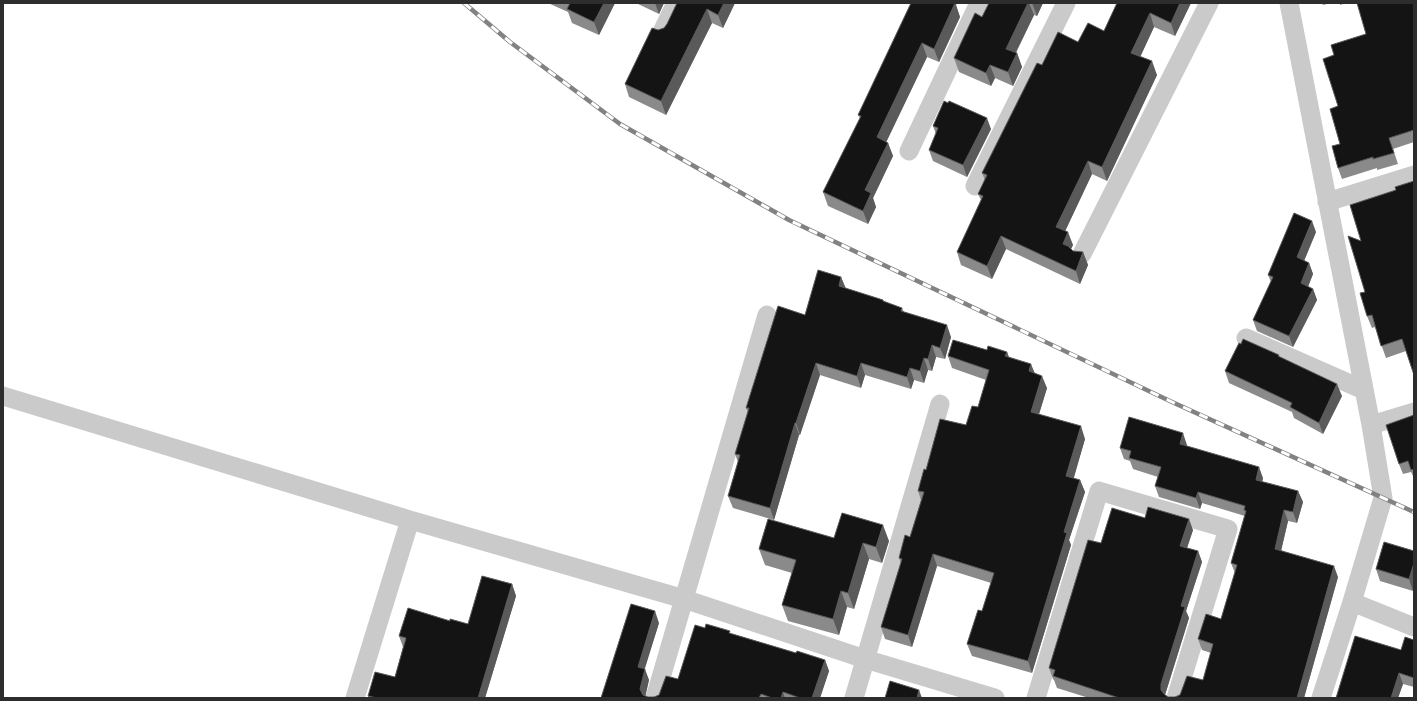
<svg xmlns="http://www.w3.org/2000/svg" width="1417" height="701" font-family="Figtree,sans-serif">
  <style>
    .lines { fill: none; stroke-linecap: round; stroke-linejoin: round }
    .street { stroke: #cacaca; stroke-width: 19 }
    .rail-casing { stroke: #828282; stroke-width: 4.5 }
    .rail { stroke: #fff; stroke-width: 3; stroke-dasharray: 9; stroke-linecap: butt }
    .wall { fill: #8a8a8a }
    .shaded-wall { fill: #5a5a5a }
    .building { fill: #141414; stroke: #5a5a5a }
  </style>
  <rect width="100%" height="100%" fill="#fff"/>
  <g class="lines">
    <path class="street" d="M1289,3L1371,425L1383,498L1352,602L1321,698
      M662,32L676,3
      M909,151L979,3
      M975,186L1066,3
      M1327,202L1414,175
      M1082,254L1209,3
      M1246,338L1364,390
      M3,396L410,520L684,599L865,659L995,698
      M1371,425L1414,412
      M1352,602L1414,627
      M355,698L410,520
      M655,698L767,315
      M854,698L940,404
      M1036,698L1099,491L1228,529L1176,698"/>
    <g class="rail-casing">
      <path id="rail" d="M464,3L510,42L620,124L789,220L1172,402L1414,512"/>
    </g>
    <use href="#rail" class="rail"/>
  </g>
  <path class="wall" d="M548,3H615L599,35L572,23L568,12Z
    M636,3H664L659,14Z
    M677,3H735L723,28L712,23L666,115L629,97L625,84L658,30L664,28L667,24Z
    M989,3H1043L1037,16L1034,15L1016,53H1017L1022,67L1013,86L995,78L991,86L959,72L954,58L982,17Z
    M1117,3H1191L1175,36L1154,27L1140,57L1157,75L1107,181L1092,174L1065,231L1073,245L1071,249L1073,251L1083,252L1088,265L1080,284L1006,249L992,279L961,265L957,252L981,200L978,194L985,180L982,173L1042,65L1078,42L1104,31Z
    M1322,3H1331L1323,5Z
    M1340,3H1346L1340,5Z
    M1414,3V142L1393,149L1398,164L1377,170V168L1342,179L1338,168L1340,144L1334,55Z
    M956,5L960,17L939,62L927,57L886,142L888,143L893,156L873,198L876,207L868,224L828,206L823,192L860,118L858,115Z
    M948,103L991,129L967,177L933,161L929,150L936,134L933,126Z
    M1414,181L1406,351L1386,358L1375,327L1372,328L1367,316L1365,292L1361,241L1396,190Z
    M1316,232L1304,261L1309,263L1313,274L1308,287L1313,289L1317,300L1293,347L1257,331L1253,320L1271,282L1268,275Z
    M841,277L846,289L883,300L884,302L902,308L904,312L951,337L945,359L936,357L932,371L928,370L924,383L914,380L911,389L865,375L861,388L820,375L800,435H799L774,520L733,508L728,496L738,462L735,454L748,412L746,408L805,315Z
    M987,350L1007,352L1009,357L1035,373L1047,388L1039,414L1085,439L1073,478L1080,480L1085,492L1069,540L1071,545L1032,673L972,656L967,644L982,611L991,583L937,566L912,647L885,639L881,627L901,563L899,558L910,537L921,500L918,491L926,470L966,425L978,407L986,380L952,368L948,356Z
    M1279,355L1280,357L1342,396L1323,434L1294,418L1292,412L1229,383L1225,371Z
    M1414,415V478L1411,472L1403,474L1399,464Z
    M1187,445V446L1263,478L1262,482L1298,491L1303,502L1297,523L1288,521L1281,550L1338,577L1304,698H1089L1057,688L1054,680L1053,679L1049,668L1101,543L1145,518L1193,530L1187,548L1198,551L1202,562L1186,611L1189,618L1165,695L1168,697H1175L1203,680L1211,653L1202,650L1198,639L1221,619L1235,573L1231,563L1245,516L1202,503L1200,509L1159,497L1155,486L1158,477L1133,469L1130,461L1124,459L1120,448Z
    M834,538L889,541L882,563L869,559L854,609L847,607L839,635L788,621L782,605L792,573L765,565L759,549Z
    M1414,551V588L1413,591L1380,581L1376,569Z
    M512,584L516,596L485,698H369L368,696L395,677L403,647L399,636L450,621L468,624Z
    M659,623L644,669L649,680L645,696L648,697H654L659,695L678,679L705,628L730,633L796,653L825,660L829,671L820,698H601Z
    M1414,640V687L1403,684L1398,698H1336Z"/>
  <path class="shaded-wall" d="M604,3H615L599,35L594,22Z
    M655,3H664L659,14Z
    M724,3H735L723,28L718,15Z
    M949,3H957L956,5L960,17L939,62L934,49Z
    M1028,3H1029L1034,15L1011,62L1006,49Z
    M1032,3H1043L1037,16Z
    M1180,3H1191L1175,36L1171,23Z
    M707,9L712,23L666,115L661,101Z
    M1150,13L1154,27L1136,66L1131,53Z
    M922,43L927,57L882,151L877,137Z
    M1017,53L1022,67L1013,86L1008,72Z
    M1152,61L1157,75L1107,181L1102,167Z
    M990,65L995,78L991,86L986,73Z
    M987,118L991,129L967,177L963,165Z
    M888,143L893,156L873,198L876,207L868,224L863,211L865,190Z
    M1088,161L1092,174L1061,240L1056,227Z
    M1312,221L1316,232L1301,268L1297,257Z
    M1068,232L1073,245L1067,257L1063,244Z
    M1001,236L1006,249L992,279L987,266Z
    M1083,252L1088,265L1080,284L1076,271Z
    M1309,263L1313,274L1305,294L1301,283Z
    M841,277L846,289L839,286Z
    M1313,289L1317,300L1293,347L1289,336Z
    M947,325L951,337L945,359L940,348Z
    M932,345L936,357L932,371L928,359Z
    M1007,352L1011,364L1005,356Z
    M924,358L928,370L924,383L920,371Z
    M816,363L820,375L800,435L796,423Z
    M861,363L865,375L861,388L857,376Z
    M1031,364L1036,376L1029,371Z
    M910,368L914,380L911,389L907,377Z
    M1042,376L1047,388L1036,424L1031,412Z
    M1337,384L1342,396L1323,434L1319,423Z
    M795,423L799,435L774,520L770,508Z
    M1081,426L1085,439L1071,488L1066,476Z
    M1183,433L1187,445L1184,455L1180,444Z
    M1259,467L1263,478L1260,491L1256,480Z
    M1080,480L1085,492L1069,540L1071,545L1032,673L1028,661L1064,532Z
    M1298,491L1303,502L1297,523L1293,512Z
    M1198,492L1202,503L1200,509L1196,498Z
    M1284,510L1288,521L1279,560L1275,549Z
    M1189,519L1193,530L1184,557L1180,546Z
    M883,525L889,541L882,563L876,547Z
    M863,543L869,559L854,609L848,593Z
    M1198,551L1202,562L1186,611L1189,618L1165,695V698L1161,690V684L1181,606Z
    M933,554L937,566L912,647L908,635Z
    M1414,563V588L1413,591L1409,579Z
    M1334,566L1338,577L1304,698H1297Z
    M512,584L516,596L485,698H478Z
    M841,591L847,607L839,635L833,619Z
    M655,611L659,623L642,678L638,667Z
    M825,660L829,671L820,698H812Z
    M645,669L649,680L645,698L640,689Z
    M1399,673L1403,684L1398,698H1391Z
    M919,690L922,698H917Z
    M783,692L785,698H781Z"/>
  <path class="building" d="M570,3H604L594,22L567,9Z
    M677,3H724L718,15L707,9L661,101L625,84L652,28L658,30L664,28L667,24Z
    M911,3H955L934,49L922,43L877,137L888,143L865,190L871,193L863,211L823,192L861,116L858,115Z
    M989,3H1028L1006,49L1017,53L1008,72L990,65L986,73L954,58L975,13L982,17Z
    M1117,3H1180L1171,23L1150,13L1131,53L1152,61L1102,167L1088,161L1056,227L1068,232L1063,244L1068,246L1073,251L1083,252L1076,271L1001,236L987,266L957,252L983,196L978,194L987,175L982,173L1037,63L1042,65L1058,32L1078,42L1088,23L1104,31Z
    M1357,3H1414V130L1389,138L1394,153L1373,159V157L1338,168L1332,146L1340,144L1330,109L1338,106L1323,59L1334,55L1331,45L1366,34Z
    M944,101L948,103L949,101L987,118L963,165L929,150L938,128L933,126Z
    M1414,181V375L1402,339L1381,346L1372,315L1367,316L1360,293L1365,292L1348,236L1361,241L1350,205L1396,190L1395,187Z
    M1294,213L1312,221L1297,257L1309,263L1301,283L1313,289L1289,336L1253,320L1273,277L1268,275Z
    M818,270L841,277L839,286L883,300V301L902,308L901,311L947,325L940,348L932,345L928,359L924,358L920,371L910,368L907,377L861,363L857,376L816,363L796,423H795L770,508L728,496L740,455L735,454L749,408H746L778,306L805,315Z
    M1243,339L1279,355L1278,356L1337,384L1319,423L1290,407L1292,403L1225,371L1239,343L1241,344Z
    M953,340L987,350L988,346L1007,352L1005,356L1031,364L1029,371L1042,376L1031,412L1081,426L1066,476L1080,480L1064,532L1067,533L1028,661L967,644L978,610L982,611L994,573L933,554L908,635L881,627L902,559L899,558L905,535L910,537L924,492L918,491L924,469L926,470L940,419L966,425L972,406L978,407L989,370L948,356Z
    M1414,415V469L1411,470L1408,461L1399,464L1386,425Z
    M1129,417L1183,433L1180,444L1259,467L1256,480L1298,491L1293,512L1284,510L1275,549L1334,566L1297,698H1119L1053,676L1055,670L1049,668L1088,540L1101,543L1112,508L1145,518L1148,507L1189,519L1180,546L1198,551L1181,606L1185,607L1161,684V690L1164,694L1168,697H1175L1180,695L1187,676L1203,680L1213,644L1198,639L1206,614L1221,619L1237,565L1231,563L1246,511L1244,510L1245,506L1198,492L1196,498L1155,486L1161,467L1129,458L1131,451L1120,448Z
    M842,513L883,525L876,547L863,543L848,593L841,591L833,619L782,605L796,560L759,549L768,519L834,538Z
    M1384,542L1414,551V563L1409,579L1376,569Z
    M482,576L512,584L478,698H377L368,696L375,672L395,677L406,638L399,636L408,608L450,621V619L468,624Z
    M631,604L655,611L638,667L645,669L640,689L643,695L648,697H654L659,695L666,676L678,679L695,625L705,628L706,624L730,631L729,633L796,653L797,651L825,660L812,698H800L783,692L781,698H772L761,694L759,698H601Z
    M1355,636L1401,650L1405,637L1414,640V678L1399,673L1391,698H1336Z
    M890,681L919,690L917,698H885Z"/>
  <rect width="1417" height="701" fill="none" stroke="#2d2d2d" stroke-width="8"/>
</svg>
